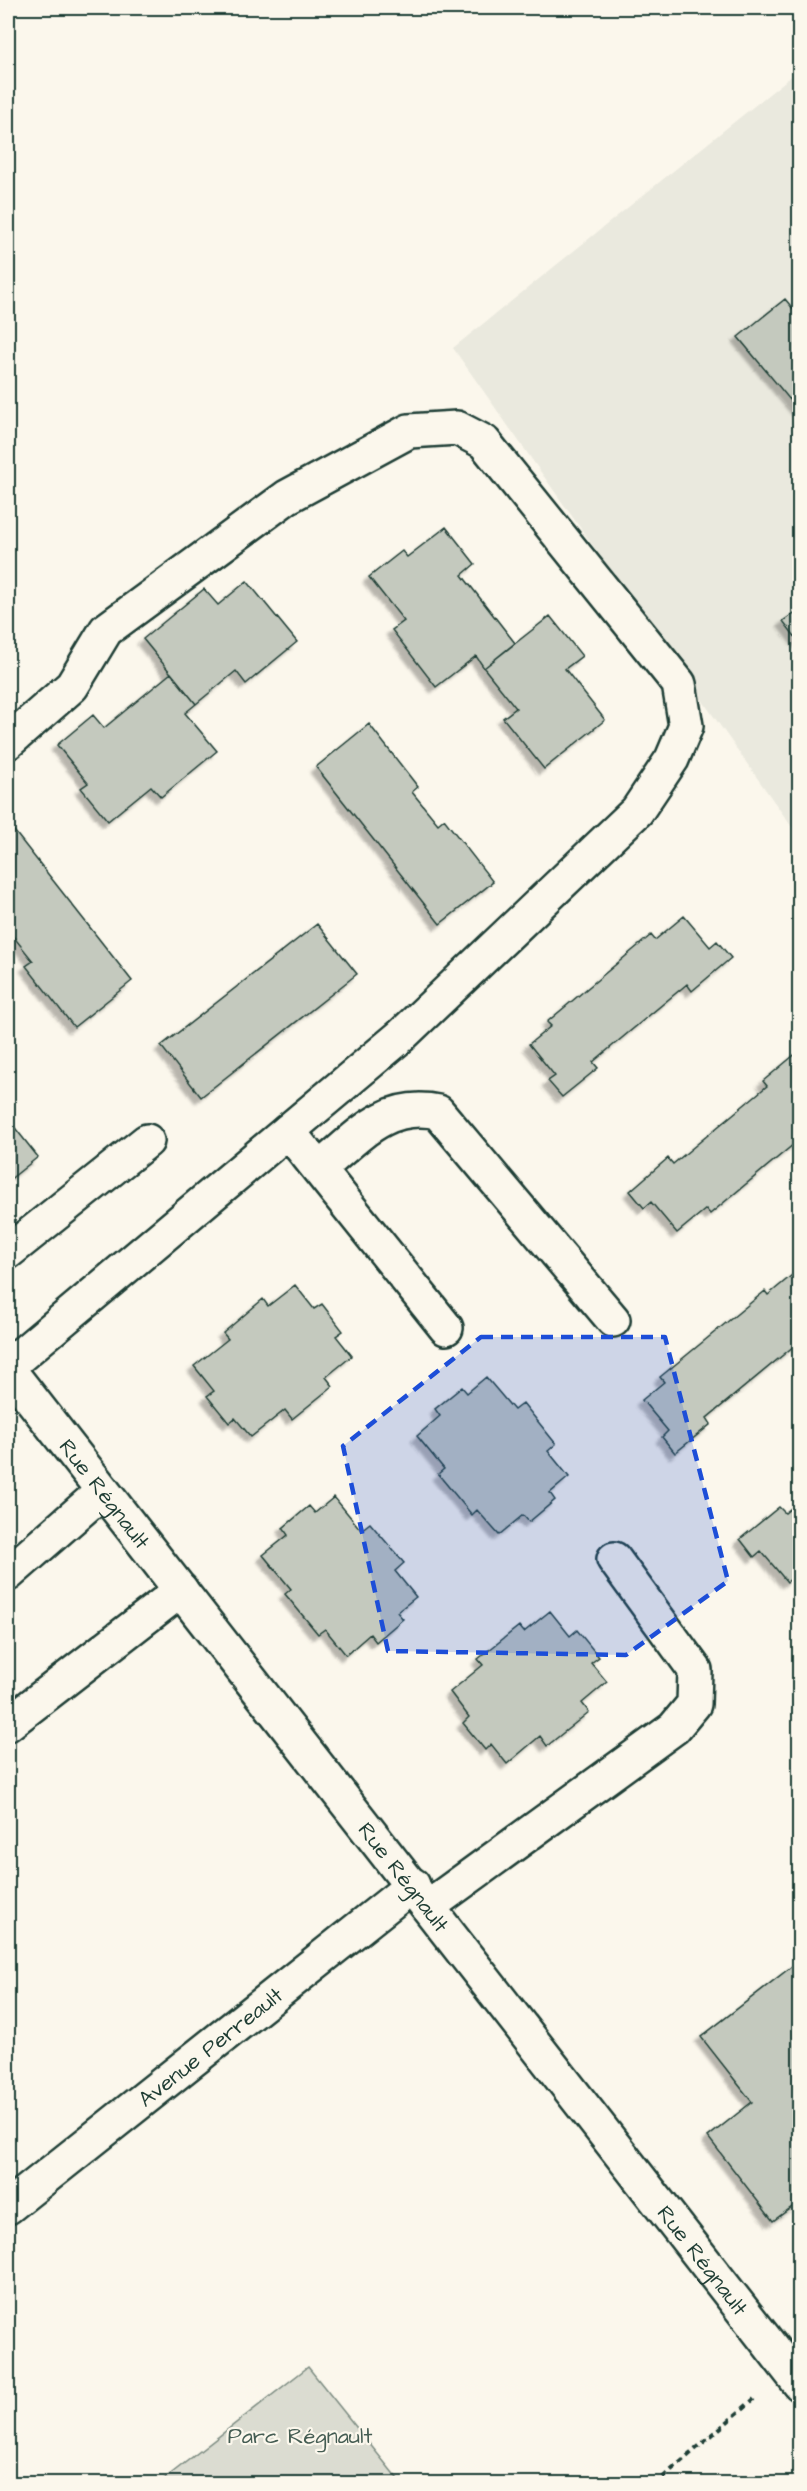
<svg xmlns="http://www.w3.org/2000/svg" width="807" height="2491" font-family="'Architects Daughter',sans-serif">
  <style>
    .built { fill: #eae9de }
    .green { fill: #dbdcd1; stroke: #7d8c82; stroke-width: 1.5 }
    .building { fill: #c4c9be; stroke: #1f3d34; stroke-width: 1.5; filter: url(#shadow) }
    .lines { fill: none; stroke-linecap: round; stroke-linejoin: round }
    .minor-casing { stroke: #1f3d34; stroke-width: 38 }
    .tertiary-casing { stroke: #1f3d34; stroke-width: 38 }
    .path { stroke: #1f3d34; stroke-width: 4; stroke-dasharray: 6 4.5; stroke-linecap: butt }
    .minor { stroke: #fbf7ec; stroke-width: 33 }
    .tertiary { stroke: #fbf7ec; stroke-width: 33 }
    .marked { fill: #1d4ed8; fill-opacity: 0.2; stroke: #1d4ed8; stroke-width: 4.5; stroke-dasharray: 12 8; stroke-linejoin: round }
    .labels { text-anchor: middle; stroke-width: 4.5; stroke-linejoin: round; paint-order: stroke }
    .street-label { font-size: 22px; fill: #1f3d34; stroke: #fbf7ec }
    .park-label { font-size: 22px; fill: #455d53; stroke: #fbf7ec }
  </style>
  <defs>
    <filter id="shadow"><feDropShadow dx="-5.5" dy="5.5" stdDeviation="1.5" flood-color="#0004"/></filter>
  </defs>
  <rect width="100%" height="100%" fill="#fbf7ec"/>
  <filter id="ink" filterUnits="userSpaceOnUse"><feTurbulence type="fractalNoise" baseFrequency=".0167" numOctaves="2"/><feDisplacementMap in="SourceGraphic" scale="12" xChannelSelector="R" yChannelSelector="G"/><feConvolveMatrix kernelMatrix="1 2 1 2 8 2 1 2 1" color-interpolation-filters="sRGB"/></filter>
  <g filter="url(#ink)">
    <path class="built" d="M799,70V837L453,348Z"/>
    <path class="green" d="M308,2367L401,2483H159Z"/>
    <path class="building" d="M785,299L800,317V412L738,337Z
      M446,527L475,564L462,575L515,643L484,668L476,656L436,687L392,630L404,621L369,577L402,551L407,557Z
      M247,581L297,642L246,684L236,671L196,704L143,639L204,589L218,605Z
      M800,609V643L783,621Z
      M550,616L582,656L565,669L605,720L544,769L503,718L516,708L484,668Z
      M171,673L196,704L185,713L217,751L161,797L151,786L108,821L81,788L88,783L57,745L93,715L104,728Z
      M369,724L418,787L412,792L438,824L444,819L493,882L440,924L316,767Z
      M11,827L132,981L74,1027L26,966L33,961L9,931L8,932V830Z
      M684,916L710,947L717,941L731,958L692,991L687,984L593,1062L598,1068L562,1097L548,1081L555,1076L529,1044L551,1026L547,1022L651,935L655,940Z
      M317,924L357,974L201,1097L161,1046Z
      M799,1051L800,1139L710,1214L706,1209L677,1233L651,1202L644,1208L630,1191L668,1158L673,1164L767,1086L763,1081Z
      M8,1119L38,1157L8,1181Z
      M797,1271L800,1341L707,1418L711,1424L675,1453L662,1437L668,1431L642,1400L664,1382L660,1377L765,1291L768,1295Z
      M295,1285L314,1309L322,1304L343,1331L336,1336L352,1356L326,1377L333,1386L292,1419L285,1410L251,1437L235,1418L229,1423L207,1396L214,1391L194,1366L228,1339L223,1333L263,1299L268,1306Z
      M486,1377L514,1410L523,1403L556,1444L548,1451L569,1477L550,1493L555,1500L529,1522L523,1515L499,1535L477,1510L472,1515L438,1474L444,1469L417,1436L440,1416L435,1409L462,1387L467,1393Z
      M334,1497L361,1530L370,1523L404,1563L395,1571L416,1597L397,1612L403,1619L376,1642L370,1634L346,1655L325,1629L318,1634L285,1594L291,1589L263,1555L288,1535L283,1528L309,1506L315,1513Z
      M800,1501V1572L787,1582L761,1551L754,1557L740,1539L779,1507L785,1513Z
      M550,1611L570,1636L577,1630L599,1657L591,1663L607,1682L582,1703L589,1712L547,1746L540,1736L507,1764L491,1744L485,1750L463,1723L469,1717L450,1692L483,1665L478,1659L519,1626L524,1632Z
      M800,1960V2201L773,2221L708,2137L752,2102L701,2037Z"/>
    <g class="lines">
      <g class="minor-casing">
        <g id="minor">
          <path d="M8,742L72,686L106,630L287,497L409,431L457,428L484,442L679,684L686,726L672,759L637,811L401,1036L8,1366"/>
          <path d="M288,1131L446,1328"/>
          <path d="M319,1169C357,1138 385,1101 438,1112L613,1320"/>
          <path d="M8,1252L147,1141"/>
          <path d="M8,1574L103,1491"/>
          <path d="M8,1724L181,1590"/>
          <path d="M429,1906L674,1728L694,1704L695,1670L614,1559"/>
          <path id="s1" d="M8,2207L413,1885"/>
        </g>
      </g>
      <g class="tertiary-casing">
        <g id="tertiary">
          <path id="s2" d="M8,1369L800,2384"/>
        </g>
      </g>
      <path class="path" d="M655,2484L754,2399"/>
      <use href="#minor" class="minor"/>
      <use href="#tertiary" class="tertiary"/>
    </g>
  </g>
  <path class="marked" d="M481,1337H665L728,1581L626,1655L388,1651L343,1446Z"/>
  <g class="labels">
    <g class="street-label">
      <text dy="8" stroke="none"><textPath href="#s2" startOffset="158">Rue Régnault</textPath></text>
      <text dy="8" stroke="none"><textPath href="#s2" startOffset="644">Rue Régnault</textPath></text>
      <text dy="8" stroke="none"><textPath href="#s1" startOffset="258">Avenue Perreault</textPath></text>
      <text dy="8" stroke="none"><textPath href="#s2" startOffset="1130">Rue Régnault</textPath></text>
    </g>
    <g class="park-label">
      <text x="300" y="2443">Parc Régnault</text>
    </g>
  </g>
  <rect width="807" height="2491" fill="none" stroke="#fbf7ec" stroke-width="30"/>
  <rect x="15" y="15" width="777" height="2461" fill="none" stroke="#1f3d34" stroke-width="2" filter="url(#ink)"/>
</svg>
